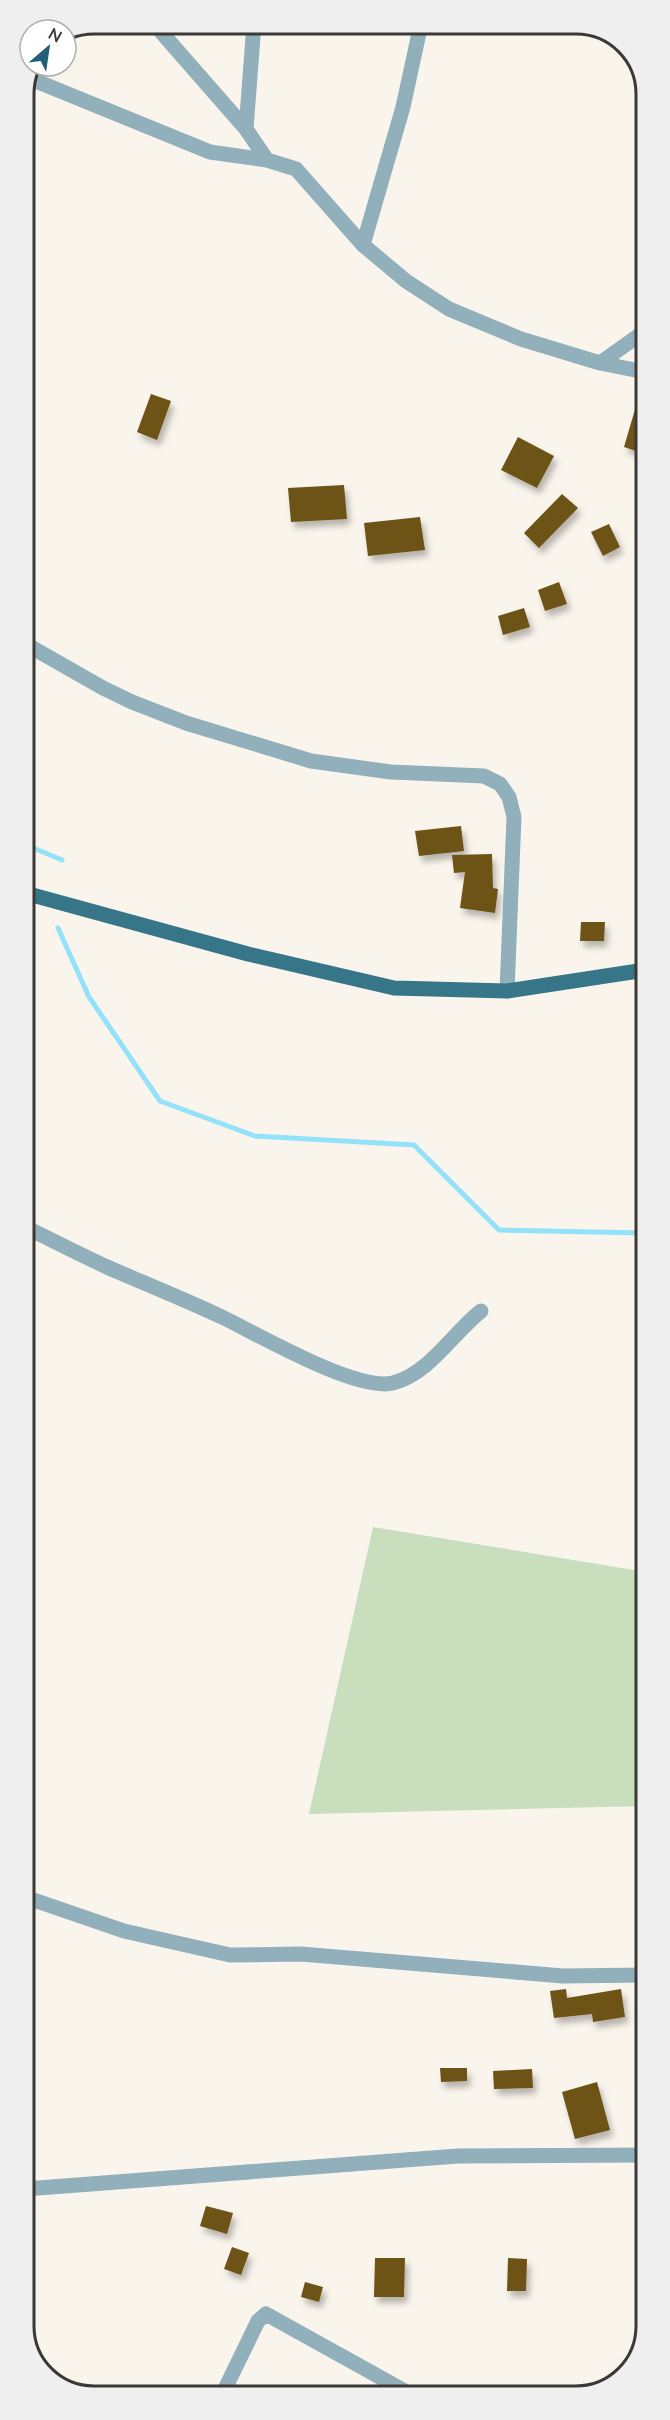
<svg xmlns="http://www.w3.org/2000/svg" width="670" height="2420" font-family="Lato,sans-serif">
  <style>
    .green { fill: #c8debc }
    .lines { fill: none; stroke-linecap: round; stroke-linejoin: round }
    .stream { stroke: #94e1fa; stroke-width: 5 }
    .building { fill: #6d5215; filter: url(#shadow) }
    .minor { stroke: #91b0bb; stroke-width: 15 }
    .primary { stroke: #377589; stroke-width: 15 }
    .rim { fill: none; stroke: #3b3935; stroke-width: 3 }
  </style>
  <defs>
    <filter id="shadow"><feDropShadow dx="3.5" dy="6" stdDeviation="3" flood-color="#0004"/></filter>
  </defs>
  <rect width="100%" height="100%" fill="#faf5ec"/>
  <path class="green" d="M373,1527L646,1572V1806L309,1814Z"/>
  <g class="lines">
    <path class="stream" d="M24,844L62,860
      M58,928L89,997L160,1101L255,1136L414,1145L499,1230L645,1233"/>
  </g>
  <path class="building" d="M641,389H645V454L624,447Z
    M151,394L171,401L157,440L137,432Z
    M518,437L554,456L537,488L501,470Z
    M344,485L347,519L291,522L288,488Z
    M562,494L578,508L539,548L524,533Z
    M420,517L425,550L368,556L364,523Z
    M609,524L620,547L603,556L591,532Z
    M559,582L567,604L545,611L538,590Z
    M524,608L530,627L503,635L498,616Z
    M461,826L464,851L419,856L415,831Z
    M492,854L493,888L498,889L495,913L460,908L465,872L454,873L452,855Z
    M581,922H605L604,941H580Z
    M566,1989L567,1998L621,1989L625,2017L593,2022L592,2014L554,2018L550,1991Z
    M440,2068H467V2081L441,2082Z
    M532,2069L533,2088L494,2089L493,2071Z
    M597,2082L610,2130L575,2139L562,2092Z
    M206,2206L233,2213L227,2234L200,2226Z
    M232,2247L249,2253L241,2275L224,2269Z
    M375,2258H405L404,2297H374Z
    M508,2258L527,2259L526,2291H507Z
    M305,2282L323,2287L319,2302L301,2297Z"/>
  <g class="lines">
    <path class="minor" d="M158,24L162,33L246,129
      M254,24L246,129L267,160
      M31,79L210,152L267,160L296,169L363,245L406,281L449,309L521,339L600,363L645,372
      M363,245L403,107L421,24
      M600,363L645,331
      M24,643L103,688L132,702L186,723L311,761L391,772L484,776L500,784L509,797L514,817L507,991
      M25,1227C52,1240 79,1254 107,1267C146,1284 186,1300 224,1318C259,1335 357,1392 393,1383C430,1373 452,1334 481,1311
      M25,1897L124,1931L230,1955L301,1954L563,1976L646,1975
      M25,2189L458,2156L646,2155
      M222,2395L258,2321L266,2314L412,2395"/>
    <path class="primary" d="M25,893L248,954L394,988L507,991L645,970"/>
  </g>
  <path d="M0 0H670V2420H0ZM94 34H576A60 60 0 0 1 636 94V2326A60 60 0 0 1 576 2386H94A60 60 0 0 1 34 2326V94A60 60 0 0 1 94 34Z" fill="#efefef" fill-rule="evenodd"/>
  <path class="rim" d="M94 34H576A60 60 0 0 1 636 94V2326A60 60 0 0 1 576 2386H94A60 60 0 0 1 34 2326V94A60 60 0 0 1 94 34Z"/>
  <g transform="translate(48 48) rotate(29)"><circle r="28" fill="#ffffff" stroke="#b1b0ae" stroke-width="1.5"/>
  <path d="M0-4.5L10 22L0 15L-10 22Z" fill="#216076"/>
  <text y="-9" font-size="16" font-weight="bold" text-anchor="middle" fill="#3b3935">N</text>
  </g>
</svg>
